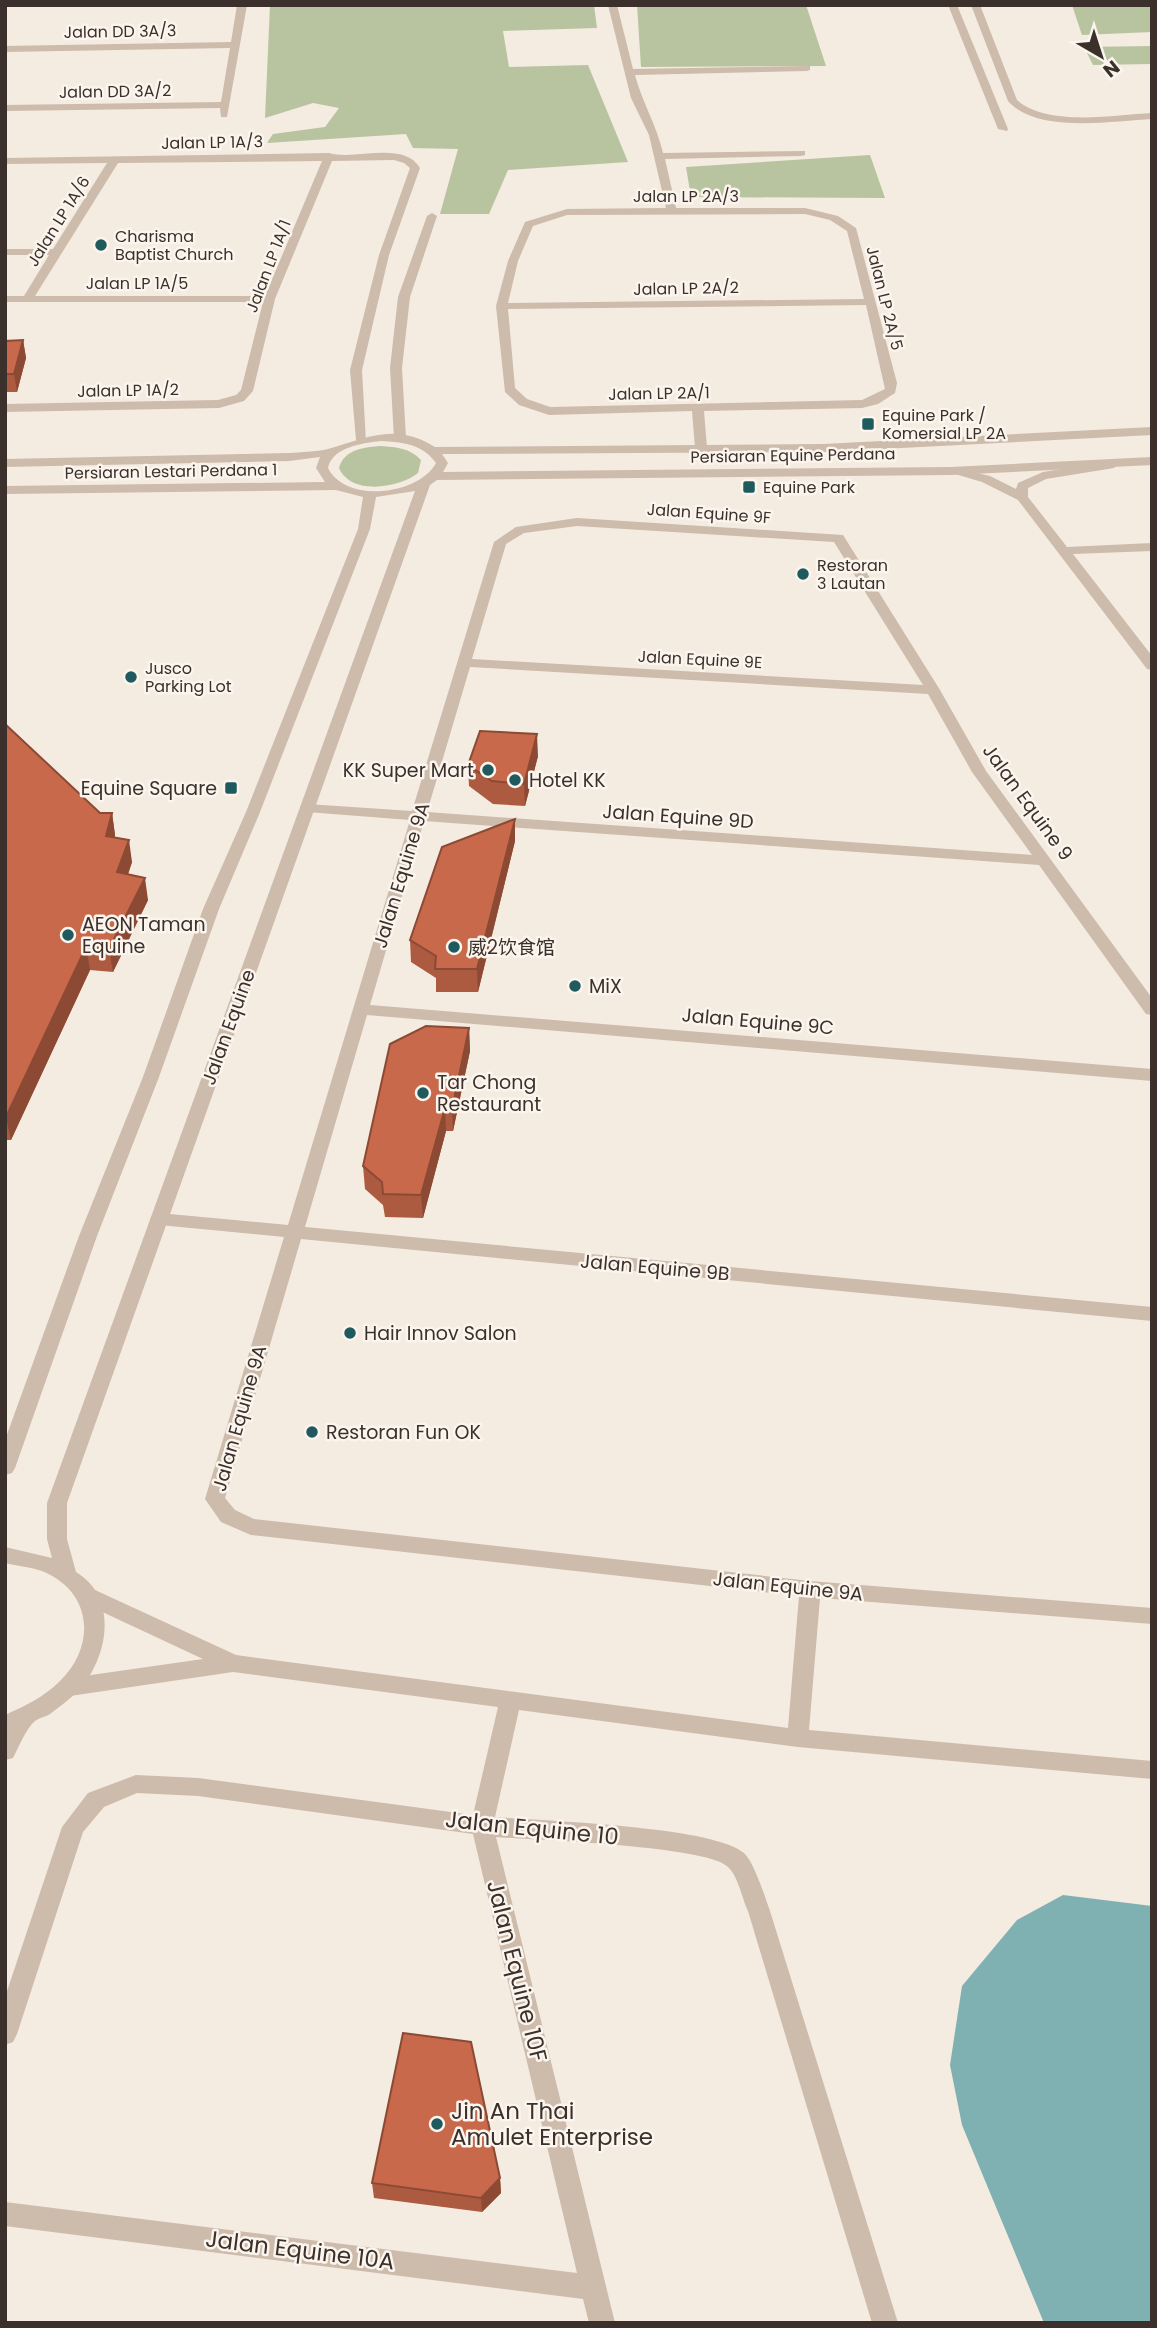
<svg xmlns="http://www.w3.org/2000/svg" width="1157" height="2328" font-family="Poppins,'Noto Sans SC',sans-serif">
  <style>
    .green { fill: #b8c4a0 }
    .water { fill: #7fb0b2 }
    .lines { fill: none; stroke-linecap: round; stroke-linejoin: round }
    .minor { fill: #cdbbac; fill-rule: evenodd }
    .tertiary { fill: #cdbbac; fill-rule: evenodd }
    .wall { fill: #ac5a40 }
    .shaded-wall { fill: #8c4a34 }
    .building { fill: #c8694b; stroke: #8c4a34; stroke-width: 2 }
    .poi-dot { fill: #1f5a5e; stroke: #fbf5ee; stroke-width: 2.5 }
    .labels { text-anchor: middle; stroke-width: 5; stroke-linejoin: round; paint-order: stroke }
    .far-street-label { font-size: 16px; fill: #3b302b; stroke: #fbf5ee }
    .far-poi-label { font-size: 16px; fill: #3b302b; stroke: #fbf5ee; text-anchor: start }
    .poi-label { font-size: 19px; fill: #3b302b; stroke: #fbf5ee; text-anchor: start }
    .street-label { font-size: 19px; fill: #3b302b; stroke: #fbf5ee }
    .near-street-label { font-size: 23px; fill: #3b302b; stroke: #fbf5ee }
    .near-poi-label { font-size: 23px; fill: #3b302b; stroke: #fbf5ee; text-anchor: start }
  </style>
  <rect width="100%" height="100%" fill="#f4ebe1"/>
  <path class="green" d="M270,5H594L597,28L503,31L509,67L588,65L628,162L508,170L489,214H440L458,149L413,148L406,134L267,143L273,134L325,127L339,108L313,103L265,118Z
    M637,5H806L826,66L641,67Z
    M1072,5H1152V32L1082,35Z
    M1152,46V64L1093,65L1084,47Z
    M870,155L885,198L691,197L686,167Z
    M381,446C396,447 410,448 421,460L418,473C399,488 351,496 339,468C344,449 365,447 381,446Z"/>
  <path class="water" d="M1063,1895L1152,1906V2323H1044L962,2125L950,2065L962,1986L1017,1920Z"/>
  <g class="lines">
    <path class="minor" d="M237,5H247L227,117H221L220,108L5,111V105L221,102L230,48L5,52V46L231,42Z
      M608,5H617L633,69L810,66V70L807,71L635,75C642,102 657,126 663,153L805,151V155L801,156L665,159L676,208H805L838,216L856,228L897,383L895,393L878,404L862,408L704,411L707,448L701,452L695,448L692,411L549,415L519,405L505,392L496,306L508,261L525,222L567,209L666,208L649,135L631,98ZM805,214L830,220L847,231L864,299L508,303L518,261L533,226L567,215ZM866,305L885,389L862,400L550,407L527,399L515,388L508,309Z
      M948,5H957L1008,129L1007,131L998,129Z
      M971,5H980L1017,100C1047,127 1114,115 1152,113V119C1112,121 1037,134 1008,101Z
      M329,153C355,161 403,140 420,168L389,255L362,370L366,443L356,440L350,370L379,255L410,168L404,163L394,160L332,161L275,299L253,391L244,401L219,408L5,412V404L218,400L236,395L241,390L263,302H5V296H24L49,255H5V249H53L107,163L5,164V158ZM322,161L265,296H35L118,163Z
      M432,213L437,216L410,297L402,368L406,438L400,442L394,438L390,368L398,297L427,216Z
      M1110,461L1116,465L1114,468L1046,479L1028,488V497L1067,547L1152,543V551L1073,554L1152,656V670L1147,669L1018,500L982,482L945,471L951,467L990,476L1016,489L1018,483L1043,472Z
      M577,518L843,535L940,690L986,771L1152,998V1015L1146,1014L1039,865L424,821L370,1005L1152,1069V1081L367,1015L305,1227L1152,1307V1321L301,1239L225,1498L235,1510L254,1519L810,1581L1152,1608V1624L820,1598L809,1730L1152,1761V1779L798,1747L519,1710L495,1817C543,1821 713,1826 744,1853C754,1862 765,1897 770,1911L898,2323H872L748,1911C742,1898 738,1876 728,1867C708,1846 534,1840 496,1837L615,2323H589L583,2299L5,2226V2202L577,2273L473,1834L198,1796L137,1793L104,1807L83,1832L17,2034L13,2042L5,2045V1997L62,1827L88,1793L136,1775L198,1778L473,1815L498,1707L233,1672L70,1696L62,1693L59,1687L62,1681L70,1678L203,1659L81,1602L78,1596L81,1590L88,1588L95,1590L236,1655L788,1728L799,1596L251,1535L221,1522L205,1499L284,1237L159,1225L153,1223L150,1219L153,1215L159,1213L288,1225L410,820L307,812L300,808L307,804L412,811L494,542L516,527ZM577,526L834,542L923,685L472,659L506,544L524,533ZM470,667L928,694L972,772L1032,855L427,812Z"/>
    <path class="tertiary" d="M1152,427V435L823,452L442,454L448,463L443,472L951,467L1152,457V465L951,475L437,480L430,485L67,1503V1539L76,1572C121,1599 107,1663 75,1694C67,1701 58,1708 50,1714C45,1717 39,1718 35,1721C26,1728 19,1747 13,1758L5,1760V1715C25,1706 44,1697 60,1681C97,1645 92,1591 42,1571C31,1567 17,1566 5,1563V1547L52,1558L47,1539V1503L415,491L376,497L370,529L260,812L219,909L159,1077L97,1236L15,1468L12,1473L5,1475V1440L79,1236L143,1077L203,909L246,812L358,529L363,497L336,490L5,494V486L325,482L316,468L320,457L289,461L5,467V459L289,453C301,452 316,452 328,449C367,438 395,422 435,447L823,444ZM381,441C402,442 423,444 436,463C419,495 346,504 328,468C332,447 363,443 381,441Z"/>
  </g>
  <path class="wall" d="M23,340L26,358L17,392H5V341Z
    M5,724L100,813H112L115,835L114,838L132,862L128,875L148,900L113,972L90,970L11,1140H5Z
    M538,756L525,806L493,804L469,786L468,765Z
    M515,841L478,992H436V978L411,962L410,940Z
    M469,1028L470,1051L453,1131H446L423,1218L385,1217L383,1205L365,1189L363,1166Z
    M500,2178L501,2193L482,2212L374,2198L372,2183Z"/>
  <path class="shaded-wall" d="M23,340L26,358L17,392L14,374Z
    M537,734L538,756L525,806L524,784Z
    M112,813L115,835L109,859L106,836Z
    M515,819V841L478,992L477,969Z
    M129,840L132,862L120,895L117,872Z
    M145,878L148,900L113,972L109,949Z
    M86,947L90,970L11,1140L6,1117Z
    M469,1028L470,1051L453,1131L452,1109Z
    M445,1108L446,1131L423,1218L421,1195Z
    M500,2178L501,2193L482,2212L481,2198Z"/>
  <path class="building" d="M23,340L14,374H5V341Z
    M5,724L100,813H112L106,836L129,840L117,872L145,878L109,949L86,947L6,1117Z
    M480,731L537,734L524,784L492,781L468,765Z
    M515,819L477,969H435L436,956L410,940L442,847Z
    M426,1026L469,1028L452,1109L445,1108L421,1195L383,1194L382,1182L363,1166L390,1044Z
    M403,2033L471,2042L500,2178L481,2198L372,2183Z"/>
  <g class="poi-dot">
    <circle cx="101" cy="245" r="7"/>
    <rect x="861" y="417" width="14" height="14" rx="3.5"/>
    <rect x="742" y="480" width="14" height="14" rx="3.5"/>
    <circle cx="803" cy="574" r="7"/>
    <circle cx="131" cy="677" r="7"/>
    <circle cx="488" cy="770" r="7"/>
    <circle cx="515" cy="780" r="7"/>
    <rect x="224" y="781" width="14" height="14" rx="3.5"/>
    <circle cx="68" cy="935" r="7"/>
    <circle cx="454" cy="947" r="7"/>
    <circle cx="575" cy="986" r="7"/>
    <circle cx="423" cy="1093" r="7"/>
    <circle cx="350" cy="1333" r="7"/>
    <circle cx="312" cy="1432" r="7"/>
    <circle cx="437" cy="2124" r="7"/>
  </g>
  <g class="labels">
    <g class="far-street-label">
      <text transform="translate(120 31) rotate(-1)" y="6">Jalan DD 3A/3</text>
      <text transform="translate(115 91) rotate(-1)" y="6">Jalan DD 3A/2</text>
      <text transform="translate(212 142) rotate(-1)" y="6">Jalan LP 1A/3</text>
      <text x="686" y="202">Jalan LP 2A/3</text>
      <text transform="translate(58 221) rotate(-58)" y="6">Jalan LP 1A/6</text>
      <text transform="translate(268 266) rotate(-69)" y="6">Jalan LP 1A/1</text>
      <text x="137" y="289">Jalan LP 1A/5</text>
      <text transform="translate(686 288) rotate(-1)" y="6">Jalan LP 2A/2</text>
      <text transform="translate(885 298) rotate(76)" y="6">Jalan LP 2A/5</text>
      <text transform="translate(128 390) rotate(-1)" y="6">Jalan LP 1A/2</text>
      <text transform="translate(659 393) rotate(-1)" y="6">Jalan LP 2A/1</text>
      <text transform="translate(793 455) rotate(-1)" y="6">Persiaran Equine Perdana</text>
      <text transform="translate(171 471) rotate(-1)" y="6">Persiaran Lestari Perdana 1</text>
      <text transform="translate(709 513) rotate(4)" y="6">Jalan Equine 9F</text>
      <text transform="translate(700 659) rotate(3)" y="6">Jalan Equine 9E</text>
    </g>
    <g class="far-poi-label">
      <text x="115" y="242">Charisma<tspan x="115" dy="18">Baptist Church</tspan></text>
      <text x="882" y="421">Equine Park /<tspan x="882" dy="18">Komersial LP 2A</tspan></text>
      <text x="763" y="493">Equine Park</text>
      <text x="817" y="571">Restoran<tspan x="817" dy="18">3 Lautan</tspan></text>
      <text x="145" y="674">Jusco<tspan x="145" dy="18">Parking Lot</tspan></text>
    </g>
    <g class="poi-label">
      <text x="474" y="777" text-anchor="end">KK Super Mart</text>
      <text x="529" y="787">Hotel KK</text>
      <text x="217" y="795" text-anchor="end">Equine Square</text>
      <text x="82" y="931">AEON Taman<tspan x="82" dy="22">Equine</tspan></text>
      <text x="468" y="954">威2饮食馆</text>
      <text x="589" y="993">MiX</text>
      <text x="437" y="1089">Tar Chong<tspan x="437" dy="22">Restaurant</tspan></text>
      <text x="364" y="1340">Hair Innov Salon</text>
      <text x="326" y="1439">Restoran Fun OK</text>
    </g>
    <g class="street-label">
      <text transform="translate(1028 802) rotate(54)" y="7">Jalan Equine 9</text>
      <text transform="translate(678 816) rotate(4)" y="7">Jalan Equine 9D</text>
      <text transform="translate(401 875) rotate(-73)" y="7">Jalan Equine 9A</text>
      <text transform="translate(758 1021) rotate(5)" y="7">Jalan Equine 9C</text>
      <text transform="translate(228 1027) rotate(-70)" y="7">Jalan Equine</text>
      <text transform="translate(655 1267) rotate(5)" y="7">Jalan Equine 9B</text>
      <text transform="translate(239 1418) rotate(-74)" y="7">Jalan Equine 9A</text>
      <text transform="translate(788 1586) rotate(6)" y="7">Jalan Equine 9A</text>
    </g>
    <g class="near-street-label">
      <text transform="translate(532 1828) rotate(6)" y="8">Jalan Equine 10</text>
      <text transform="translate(517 1971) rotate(76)" y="8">Jalan Equine 10F</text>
      <text transform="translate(300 2250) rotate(7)" y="8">Jalan Equine 10A</text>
    </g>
    <g class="near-poi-label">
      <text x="451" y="2119">Jin An Thai<tspan x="451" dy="26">Amulet Enterprise</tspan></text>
    </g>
  </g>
  <rect width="1157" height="2328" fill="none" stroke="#3b302b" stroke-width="14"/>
  <g transform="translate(1101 56) rotate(141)" stroke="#fbf5ee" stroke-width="5" paint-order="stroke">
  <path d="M0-5L12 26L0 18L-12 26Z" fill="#3b302b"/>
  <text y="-10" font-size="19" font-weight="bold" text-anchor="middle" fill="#3b302b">N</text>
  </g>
</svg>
